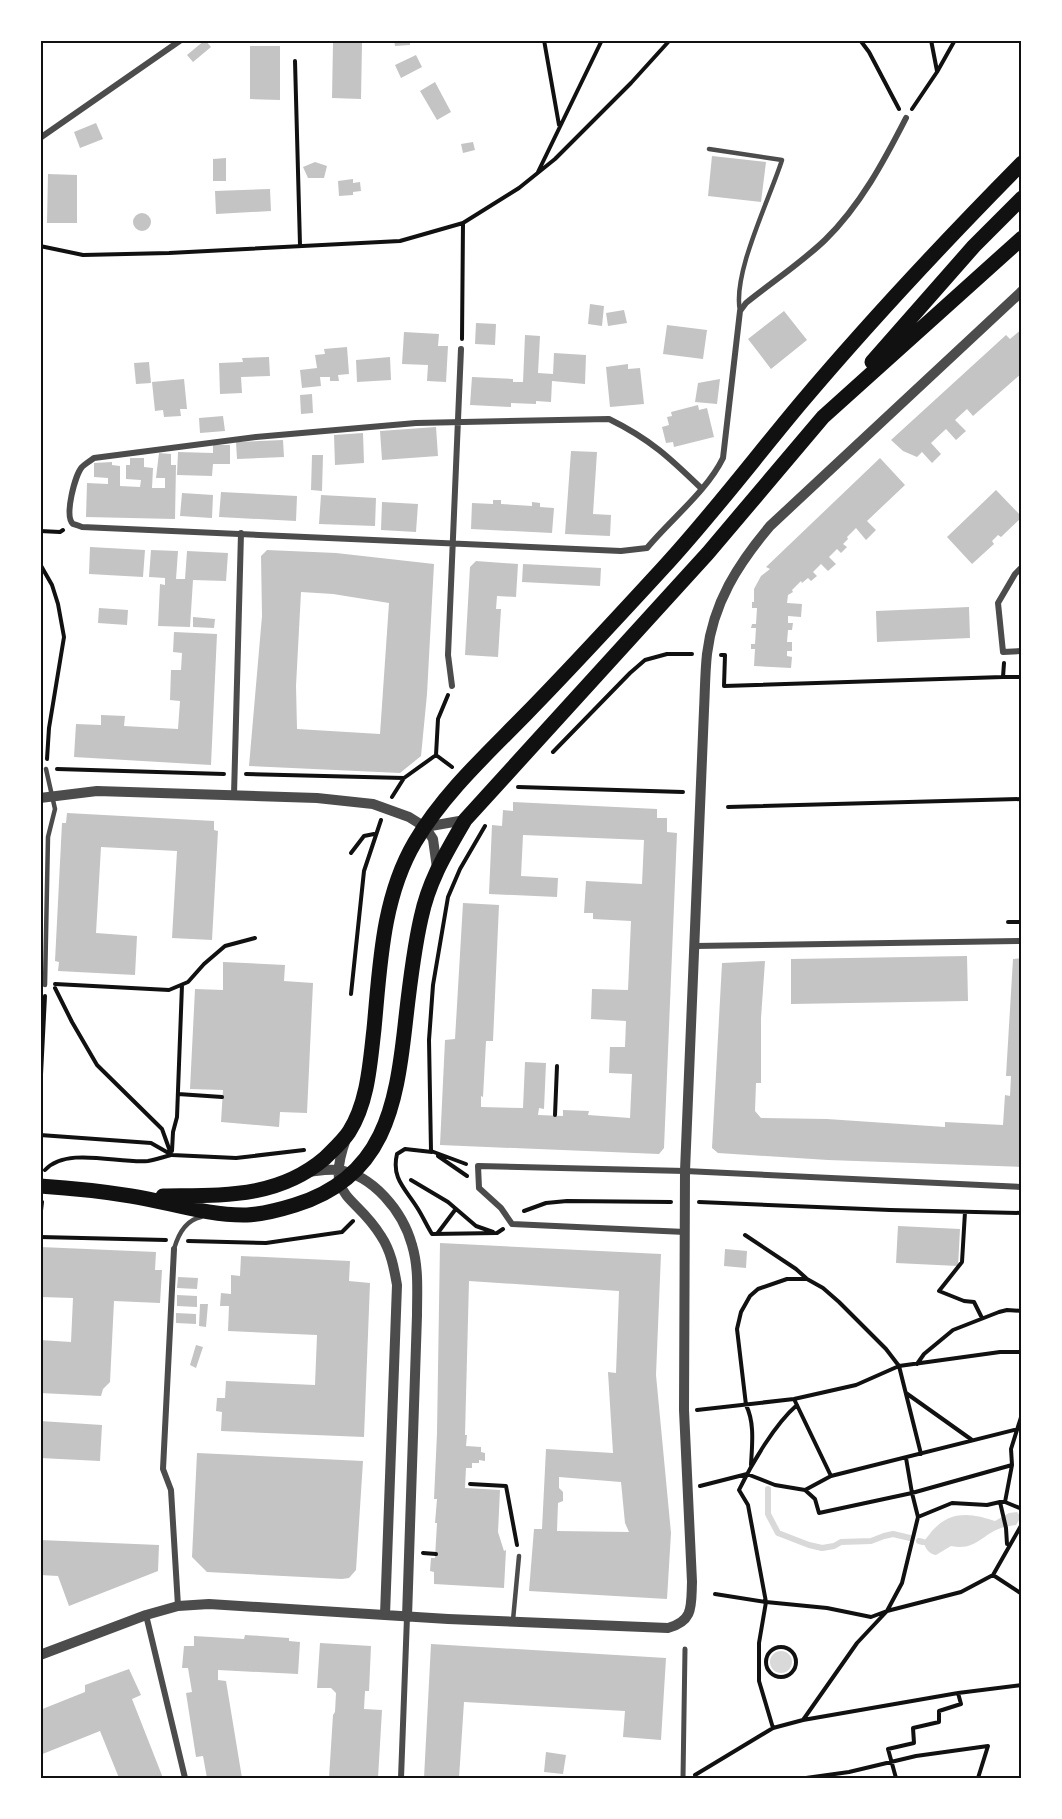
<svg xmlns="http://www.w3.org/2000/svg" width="1062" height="1819" font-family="Georgia,serif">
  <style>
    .water { fill: #d9d9d9 }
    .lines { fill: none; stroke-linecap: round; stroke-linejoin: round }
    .stream { stroke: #d9d9d9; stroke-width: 6 }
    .building { fill: #c4c4c4; fill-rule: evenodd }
    .path { stroke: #111; stroke-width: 4 }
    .service { stroke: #4c4c4c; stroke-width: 4.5 }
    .pedestrian { stroke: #4c4c4c; stroke-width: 5 }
    .minor { stroke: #4c4c4c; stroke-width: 6 }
    .tertiary { stroke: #4c4c4c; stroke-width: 10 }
    .trunk { stroke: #111; stroke-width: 15 }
    .neatline { fill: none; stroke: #111; stroke-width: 2 }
  </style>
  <rect width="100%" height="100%" fill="#fff"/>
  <path class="water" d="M1017,1512L1021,1517L1016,1525C1011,1526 1006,1526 1001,1528C981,1535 976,1551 951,1546L936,1555C929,1554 926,1549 923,1542C928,1537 931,1531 936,1527C953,1510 975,1514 995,1521L1009,1513Z
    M770 1662a11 11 0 1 1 22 0a11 11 0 1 1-22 0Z"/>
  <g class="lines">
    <path class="stream" d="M768,1489V1514L778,1533L809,1545L822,1548L834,1546L841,1542L871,1541L884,1536L893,1534L910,1538
      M919,1541L923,1542"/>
  </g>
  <path class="building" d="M205,40L211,47L193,62L187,55Z
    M394,40H410V45L395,46Z
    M333,43H362L361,99L332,98Z
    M250,46H280V100L250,99Z
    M416,55L422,67L401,78L395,65Z
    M435,82L451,112L437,120L420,91Z
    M96,123L103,139L80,148L74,132Z
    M473,142L475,150L463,153L461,144Z
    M712,156L766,162L761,202L708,196Z
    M226,158V181H213V159Z
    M315,162L327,166L324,178H308L303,167Z
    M48,174L77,175V223H47Z
    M353,179V183L360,182L361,191L353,192V195L339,196L338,181Z
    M270,189L271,211L216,214L215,191Z
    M133 222a9 9 0 1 1 18 0a9 9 0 1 1-18 0Z
    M590,304L604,306L602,326L588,324Z
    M624,310L627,323L608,326L606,313Z
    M784,311L807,340L771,369L748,339Z
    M476,323L496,324L495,345L475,344Z
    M667,325L707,330L703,359L663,354Z
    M1022,329V373L973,416L967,409L955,420L966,431L956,440L946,429L931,443L941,454L932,463L922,452L917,457L903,451L891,440L1006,335L1010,339Z
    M404,332L439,334L438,346H448L446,382L427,381L428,365L402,364Z
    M525,335L540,336L538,373L553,374L554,353L586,355L585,384L552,381L551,402L536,401V404L511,403V407L470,405L472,377L513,379V382H523Z
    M347,347L349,374L338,375L339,381H330V377H320L321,386L302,388L300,370L317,368L315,355L325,354L324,349Z
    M269,357L270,376L241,377L242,393L220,394L219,363L243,362L242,358Z
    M390,357L391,380L357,382L356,360Z
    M149,362L151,383L136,384L134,363Z
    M628,364V369L640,368L644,404L610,407L606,367Z
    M184,379L187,409H180L181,416L164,417L163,410L155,411L152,382Z
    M720,379L717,404L695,402L698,383Z
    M312,394L313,413L301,414L300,395Z
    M698,405L699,410L707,408L714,437L674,447L673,442L666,443L662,427L669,425L667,417L672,416L671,412Z
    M223,416L225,431L200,433L199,418Z
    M436,427L438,456L382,460L380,431Z
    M363,433L364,463L335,465L334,435Z
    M283,440L284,457L237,459L236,442Z
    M213,445H230V464H213L212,476L177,475L178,452L213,453Z
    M571,451L597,452L593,514L611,515L610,536L565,534Z
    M159,453L171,454V465H176L175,519L86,517L87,483L108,484V478L94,477V463L112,462V465L120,466V486L140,487L141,480L126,479V465H130V458H144V467L153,468L152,488H165V478H156Z
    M312,455H323L322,491L311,490Z
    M880,458L905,485L867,521L876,530L866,540L856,528L847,537L848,539L843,544L847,547L841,553L837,549L829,557L836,564L828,571L821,564L813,572L817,576L811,581L808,578L802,583L801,581L792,590L793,592L788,595L787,603L802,604L801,617L788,616V623H793L792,630H788L787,642H792V651H787V656L792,657L791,668L754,666L755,649H751V644H755L756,628H751L752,624H756L757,608H752V602H754V589L761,576L770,569L766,567Z
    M996,490L1022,517L1001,537L998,535L992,541L994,544L972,564L947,537Z
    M221,492L297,496L296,521L219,517Z
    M182,493L213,495L212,518L180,516Z
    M321,495L376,498L375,526L319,524Z
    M493,500H501V504L532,506V502L540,503V507L554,508L552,533L471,529L472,503L493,504Z
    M382,502L418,504L416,532L381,530Z
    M90,547L145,550L143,577L89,574Z
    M151,550L178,551L176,579H185L187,551L228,553L226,581L193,580L190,627L158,626L160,584L165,585V578L149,577Z
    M267,550L336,553L434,564L427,694L421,756L400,773L249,766L262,616L261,556ZM301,592L333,594L389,603L380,734L297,729L296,686Z
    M476,561L518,564L516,597L497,596L496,609H501L498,657L465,655L470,567Z
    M523,564L601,568L600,586L522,582Z
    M969,607L970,638L877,642L876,611Z
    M99,608L128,610L127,625L98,623Z
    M193,617L215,619L214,628L193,627Z
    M174,632L217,634L211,765L74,757L76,724L101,725V715L125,716L124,726L178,729L180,701L170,700L171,670H181L182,653L173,652Z
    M513,802L657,809V818H667V832L677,833L664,1148L659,1154L440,1145L445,1040L455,1039L463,903L499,905L493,1041H486L483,1097L481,1096V1107L523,1108L525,1062L546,1063L544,1109L539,1108L538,1115L563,1116V1110L589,1111L588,1115L630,1118L632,1074L609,1073L610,1047H625L626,1021L591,1019L592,989L628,990L631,921L593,919V913H584L586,881L642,884L644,840L523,835L521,876L558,878L557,897L489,894L492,825L502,826L503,810L513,811Z
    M67,813L214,821V830L218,831L212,940L172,938L177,851L101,847L96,933L137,936L135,975L58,971L59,962L55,961L62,823H66Z
    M967,956L968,1001L791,1004V959Z
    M1022,958V1167L828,1160L718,1153L712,1148L722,963L765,961L761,1018V1083H756L755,1111L761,1118L827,1119L945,1127V1122L1003,1125L1005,1095L1010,1096L1011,1076H1006L1013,959Z
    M223,962L285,965L284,981L313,983L307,1113L280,1112L279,1127L221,1122L223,1090L190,1089L195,989L223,990Z
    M898,1226L960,1229L958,1266L896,1263Z
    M440,1243L661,1254L656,1375L671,1533L667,1599L529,1591L534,1529H542L546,1449L613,1453L608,1372L616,1373L619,1291L469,1281L465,1435H467L466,1446L481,1447V1452L485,1453V1461L479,1460V1463H472V1468H466L465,1488L500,1490L498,1532L504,1551L506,1550L504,1588L434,1584V1572L430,1571L431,1558H435L437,1523H435L437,1499H434L437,1433ZM559,1477L621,1482L625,1523L629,1532L557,1531L558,1503L563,1501V1492L559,1488Z
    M40,1247L156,1252L155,1270H162L160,1303L114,1301L110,1382L103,1389L101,1396L40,1393V1340L71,1342L73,1298L40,1297Z
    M725,1249L747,1251L746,1268L724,1266Z
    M241,1256L350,1261L349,1281L370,1283L364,1437L221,1431L222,1412L216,1411L217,1398H225L226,1381L315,1385L317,1335L228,1331L229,1306H220L221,1293L231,1294V1275L240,1276Z
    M178,1277L198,1278L197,1289L177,1288Z
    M177,1295L197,1296V1307L177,1306Z
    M200,1304H208L206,1327L199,1326Z
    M176,1313L196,1314V1324L176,1323Z
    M196,1345L203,1347L196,1368L190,1365Z
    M40,1421L102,1425L100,1461L40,1458Z
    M197,1453L363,1461L356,1570L349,1578L342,1579L207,1572L192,1557Z
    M40,1540L159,1545L158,1571L69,1606L58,1576L40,1575Z
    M245,1635L289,1638V1641L300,1642L298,1674L218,1670V1680L226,1681L242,1778H207L203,1756L196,1757L186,1693L192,1692L188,1668H182L184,1646H194V1636L244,1639Z
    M320,1643L371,1646L369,1691H365L364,1709L382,1710L378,1778H329L333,1715L335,1712L336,1693L331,1688H317Z
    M431,1644L666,1658L661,1740L623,1737L625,1711L464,1702L459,1778H424Z
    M129,1669L141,1695L132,1699L163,1778H119L100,1731L40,1755V1710L85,1692V1685Z
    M546,1752L566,1755L563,1774L544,1772Z"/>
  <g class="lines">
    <path class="path" d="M544,40L559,125
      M860,40L869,52L899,109
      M931,40L937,71
      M295,61L300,245
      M912,109L937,72L955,40
      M538,172L602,40
      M40,246L83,255L169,253L400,241L463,223L519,188L555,159L631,83L670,40
      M462,339L463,223
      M40,531L60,532L63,530
      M40,564L52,585L58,604L64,637L49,728L47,759
      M721,655H725L724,686L1003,677
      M1004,663L1003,677H1022
      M553,752L630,673L645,660L667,654H692
      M436,755L452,767
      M436,755L438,719L448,695
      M57,769L224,774
      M246,774L404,778
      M518,787L683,792
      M392,797L404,778L436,755
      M728,807L1022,799
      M351,853L364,836L374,834
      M1008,922H1022
      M55,984L169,990L188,982L204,964L225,946L255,938
      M55,988L72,1022L97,1065L162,1129L171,1154
      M351,994L364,871L381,820
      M40,1094L45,996
      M178,1094L222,1097
      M555,1115L557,1066
      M40,1135L151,1143L172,1155L236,1158L304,1150
      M172,1151L173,1132L177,1117L182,985
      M432,1152L405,1149L397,1154C391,1179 406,1189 418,1209C423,1217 427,1226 432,1234L497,1233L503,1229
      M438,1156L467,1176
      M466,1164L431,1151L429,1040L433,985L448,897L460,869L485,826
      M45,1170C67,1146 119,1164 148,1161C155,1160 163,1157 171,1155
      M411,1180L448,1202L476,1226L493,1232
      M699,1202L890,1210L1022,1213
      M524,1211L546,1203L567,1201L671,1202
      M965,1212L962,1262L939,1291L964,1301L974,1302L982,1318
      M40,1219L42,1202
      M437,1234L455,1210
      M745,1235L796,1269L806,1278
      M40,1237L166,1240
      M188,1241L266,1243L342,1232L353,1221
      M917,1364L924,1354L953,1330L999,1312L1007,1310L1022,1311
      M906,1393L972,1440
      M794,1399L831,1476
      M797,1405C775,1424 752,1463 739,1490L748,1505L766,1602L827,1608L871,1617L887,1611L961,1592L993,1575L1022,1524
      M697,1410L794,1399L856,1385L899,1366L1000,1352H1022
      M906,1458L912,1493L918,1517
      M751,1465C752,1445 755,1423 746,1405L737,1329L741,1312L750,1296L758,1289L787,1279H807L823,1288L839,1302L886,1349L899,1366L921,1454
      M470,1484L506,1486L517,1545
      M700,1486L747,1474L775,1485L805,1490L831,1476L1022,1428
      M805,1490L815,1499L819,1513L912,1493L1012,1465
      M1000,1502H1005L1012,1465L1011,1449L1022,1414
      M1005,1502L1022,1509
      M423,1553L436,1554
      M993,1575L1022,1594
      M715,1594L766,1602L759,1643V1681L773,1728
      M766 1662a15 15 0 1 1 30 0a15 15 0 1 1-30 0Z
      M803,1720L857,1643L887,1611L902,1583L918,1517L952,1503L987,1505L1000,1502L1006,1528L1007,1544
      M695,1775L773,1728L803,1720L958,1693L1022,1685
      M806,1778L849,1772L916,1756L988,1746L978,1778
      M896,1778L888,1749L914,1743L913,1728L939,1722V1711L961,1704L958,1693"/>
    <path class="service" d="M709,149L782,160C770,198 732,274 740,311
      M45,985L48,837L55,809L46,769
      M174,1249C178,1235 186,1220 201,1217
      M513,1620L519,1556"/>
    <path class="pedestrian" d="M683,1778L685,1649"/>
    <path class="minor" d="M40,138L181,40
      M702,489C670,458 650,439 609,419L416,423L256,437L94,458C90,461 85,464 82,467C75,475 64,516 73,524C74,524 82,527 82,527L621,551L647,548C671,519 707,491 723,458L740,311L746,303C772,282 801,263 825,240C860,206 884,161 906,118
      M1022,567L1015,574L998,603L1003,652L1022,651
      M452,686L448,655L461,349
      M234,795L241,533
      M694,946L1022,941
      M685,1232L512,1224L501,1208L479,1188L478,1166L685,1171L1022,1187
      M174,1249L163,1469L171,1490L178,1606
      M146,1615L185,1778
      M401,1778L407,1617"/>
    <path class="tertiary" d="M40,798L97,791L317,798L373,804L409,817L425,827L433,839L437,868
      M425,827L465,820
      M346,1139C324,1200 355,1193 381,1236C391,1251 394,1268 397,1285L385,1615
      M309,1172C318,1171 327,1169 337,1170C373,1174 403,1212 412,1245C419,1268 417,1292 417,1315L407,1617
      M40,1655L146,1615L178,1606L209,1604L448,1619L668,1628C694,1621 691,1606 692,1582L684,1410L685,1171L704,710C705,691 705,672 707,654C713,603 738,564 770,526L1022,291"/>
    <path class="trunk" d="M872,362L974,246L1022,198
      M40,1186C70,1188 101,1191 131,1196C169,1202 208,1216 247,1215C264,1214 279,1210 295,1205C384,1178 396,1106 405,1026C409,990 413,953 421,918C429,880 446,853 465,820L708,553L823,417L1022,238
      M163,1196C221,1195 277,1199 325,1158C333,1150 343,1141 349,1132C368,1102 370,1063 374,1029C380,966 382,898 415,842C444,793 487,754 526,714C573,666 618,617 663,568C711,516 754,459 800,404C870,321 945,241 1022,163"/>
  </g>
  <rect width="1062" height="1819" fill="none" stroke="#ffffff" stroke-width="84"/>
  <rect x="42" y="42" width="978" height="1735" class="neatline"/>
</svg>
